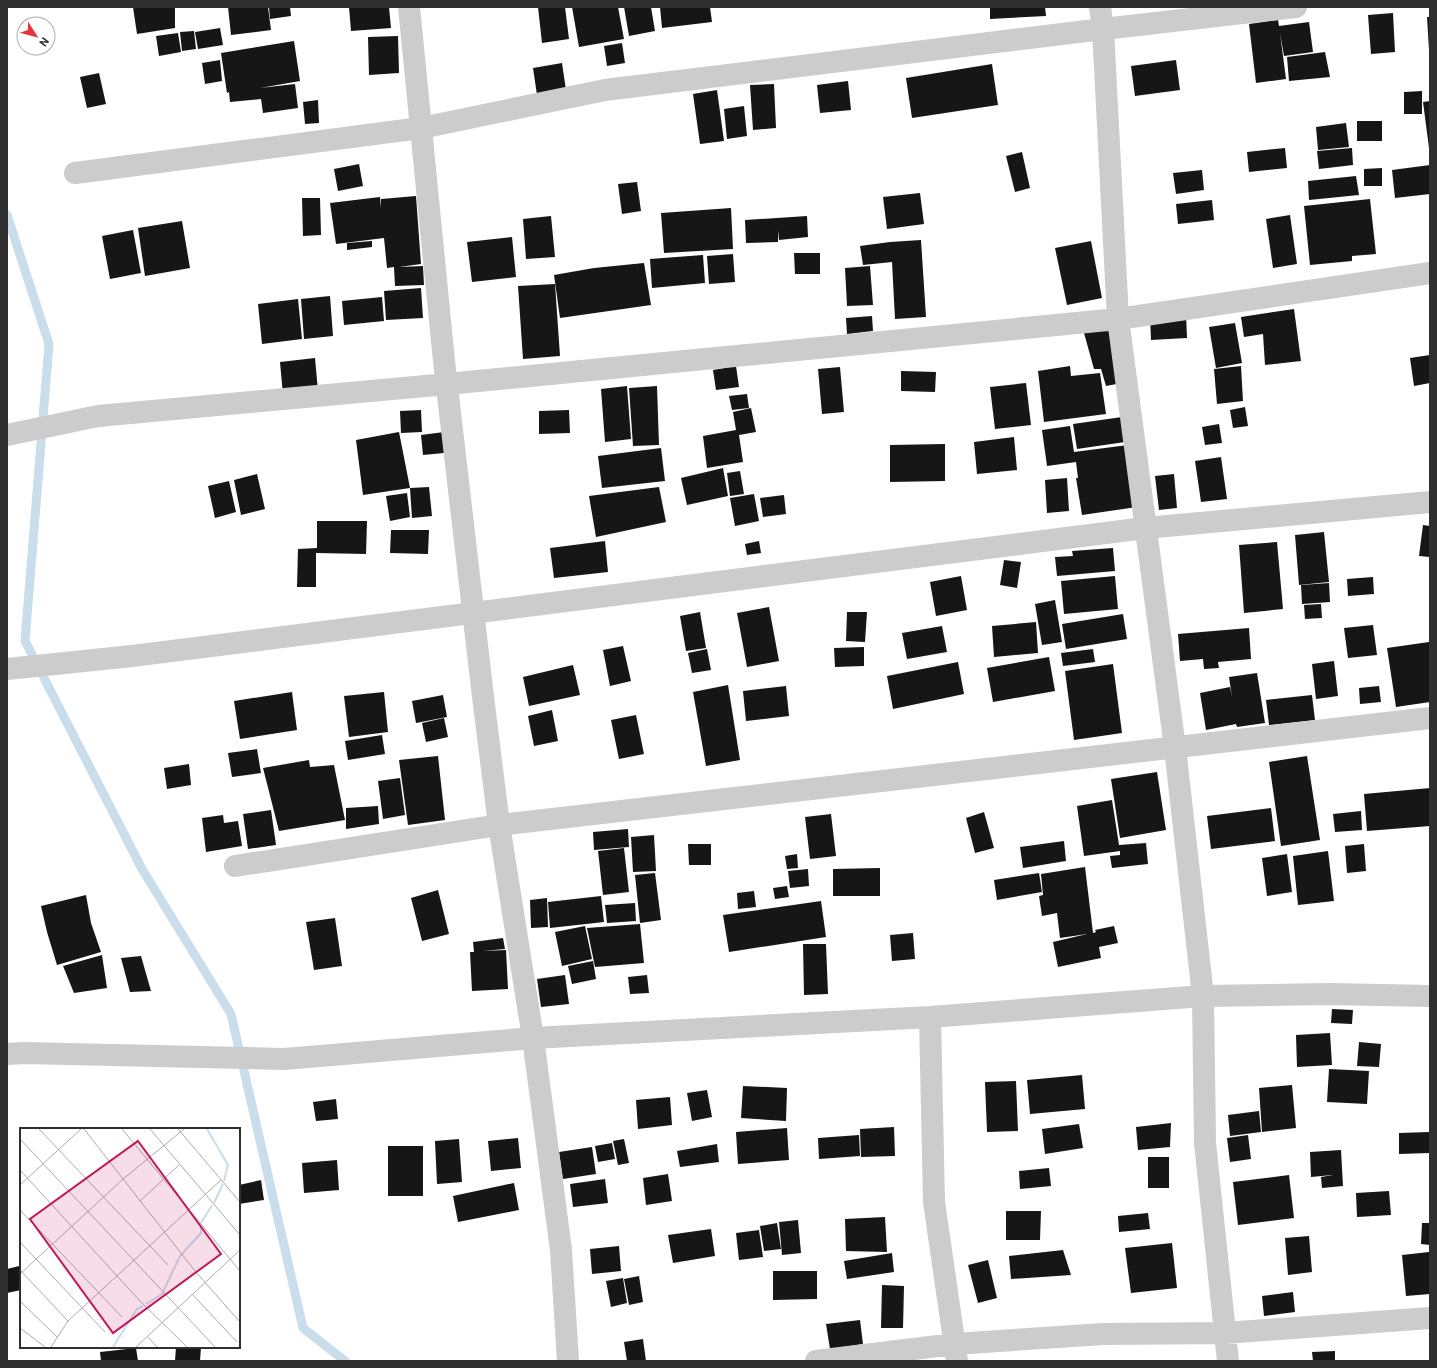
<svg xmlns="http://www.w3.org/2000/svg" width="1437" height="1368" font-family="Roboto,sans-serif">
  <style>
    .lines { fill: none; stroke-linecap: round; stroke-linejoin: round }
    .stream { stroke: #c9ddeb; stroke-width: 9 }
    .building { fill: #161616 }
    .minor { stroke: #ccc; stroke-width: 22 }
    .inset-river { fill: none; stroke: #c9ddeb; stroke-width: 2 }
    .inset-road { fill: none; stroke: #acacac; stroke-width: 1 }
    .view { fill: #c2185b; fill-opacity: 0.15; stroke: #c2185b; stroke-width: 2 }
    .inset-edge { fill: none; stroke: #2f2f2f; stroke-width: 2 }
  </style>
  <rect width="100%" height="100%" fill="#fff"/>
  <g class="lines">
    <path class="stream" d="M7,215L49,344L25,641L142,869L231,1014L303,1328L345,1361"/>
  </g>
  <path class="building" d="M133,7H175V28L137,34Z
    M228,7H268L271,30L231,35Z
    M269,7H290L291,16L270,19Z
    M349,7H389L391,28L351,31Z
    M538,7H565L569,39L542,43Z
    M572,7H618L624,39L579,47Z
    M624,7H651L655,31L629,36Z
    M660,7H710L712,22L662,28Z
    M990,7H1045L1046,16L990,19Z
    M1393,13L1395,52L1371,54L1368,15Z
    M1427,17H1430V50H1429Z
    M1278,20L1279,26L1309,22L1313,52L1284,56L1280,33L1286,79L1256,83L1249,24Z
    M220,28L223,45L198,49L195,32Z
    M194,31L196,49L182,51L180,32Z
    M178,33L181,52L159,56L156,36Z
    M398,36L399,73L369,75L368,37Z
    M294,41L300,81L260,88L295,84L298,108L263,113L261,99L230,102L229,92L227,93L221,53Z
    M622,43L625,63L607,66L604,46Z
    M1325,52L1330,77L1289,81L1287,57Z
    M220,60L222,81L205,84L202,63Z
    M1176,60L1180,90L1135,96L1131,66Z
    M562,63L566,90L537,95L533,68Z
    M992,64L998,105L912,118L906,78Z
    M99,73L106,104L87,108L80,77Z
    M848,81L851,110L820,113L817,85Z
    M774,84L776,128L753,130L750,85Z
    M717,90L724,141L700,144L693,94Z
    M1422,91V114H1404V92Z
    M318,100L319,123L305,124L303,102Z
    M1430,101V148H1429L1423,102Z
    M744,106L747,136L727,139L724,109Z
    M1357,121H1382V141H1357Z
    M1346,123L1349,147L1318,150L1316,127Z
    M1285,148L1287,168L1249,172L1247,152Z
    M1352,148L1353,165L1319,169L1317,151Z
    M1022,152L1030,188L1015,192L1006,156Z
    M359,164L363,186L338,191L334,169Z
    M1430,165V194L1395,198L1392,170Z
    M1382,168V186H1364V169Z
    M1202,170L1204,190L1176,194L1173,173Z
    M1356,176L1359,195L1309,200L1308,181Z
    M637,182L641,211L622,214L618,184Z
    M920,193L924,224L887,229L883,197Z
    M416,196L421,264L399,267L423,266L424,285L395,286L394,267L387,268L384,238L336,244L330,203L380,197L381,208V199Z
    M302,198H320L321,235L303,236Z
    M1370,199L1376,254L1352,256V261L1310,265L1304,206Z
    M1212,200L1214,220L1178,224L1176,204Z
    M731,208L733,249L664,253L661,213Z
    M1290,215L1297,264L1273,268L1266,219Z
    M551,216L555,257L526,259L523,219Z
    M807,216L808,237L779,240L778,230V242L746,243L745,220Z
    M182,221L190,268L145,276L138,228Z
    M133,230L141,273L110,279L102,236Z
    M512,237L516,277L472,282L467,242Z
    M921,240L926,317L895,319L892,262L863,265L860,246L890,242L891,248L890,242Z
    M372,241V247L347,250V243Z
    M1091,241L1102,298L1067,305L1055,248Z
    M794,253H820V274H795Z
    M733,254L735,282L709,284L707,256Z
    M703,255L705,283L652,288L650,259Z
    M644,263L651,305L560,318L554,275L594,268Z
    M870,266L873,305L847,306L845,268Z
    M555,284L560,356L523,359L518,286Z
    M421,288L423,318L386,320L384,291Z
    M330,296L333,336L304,339L301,299Z
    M382,297L384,321L344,325L342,301Z
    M298,299L302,339L262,344L258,304Z
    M1294,309L1301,361L1265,365L1263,334L1244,337L1241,317Z
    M1186,314L1187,338L1151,340L1150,316Z
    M872,316L873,331L847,334L846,318Z
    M1235,323L1242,363L1216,368L1209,327Z
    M1114,328L1122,383L1106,386L1101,369H1094L1084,333Z
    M1430,355V383L1414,386L1410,358Z
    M315,358L318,391L283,395L280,362Z
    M736,366L739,387L716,390L713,370Z
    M1070,366L1071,376L1100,373L1106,414L1044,422L1038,371Z
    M1241,366L1243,401L1217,404L1214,369Z
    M840,367L844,412L822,414L818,369Z
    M901,371L936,372L935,392L901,391Z
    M1026,383L1031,425L995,429L990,387Z
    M627,386L631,439L605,442L601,389Z
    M657,386L659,445L633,446L629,388Z
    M747,394L749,408L732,410L729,396Z
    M1245,407L1248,426L1233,428L1230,410Z
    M751,408L756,432L739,435L743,462L707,468L703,436L736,430L733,412Z
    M421,410L422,432L401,433L400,411Z
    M569,410L570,433L539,434V411Z
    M1122,417L1125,442L1077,449L1073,424Z
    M1219,424L1222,443L1205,445L1202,427Z
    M1070,426L1074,452L1128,445L1137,507L1082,515L1076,478H1078L1076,462L1047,466L1042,430Z
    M452,431L454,452L423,455L421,435Z
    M399,432L410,488L363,495L356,440Z
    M1014,437L1017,470L977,474L974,442Z
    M945,444V481L890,482V445Z
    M661,448L665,481L602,488L598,456Z
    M1221,457L1227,499L1201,502L1195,461Z
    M723,468L728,496L687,505L681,478Z
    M740,471L744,494L730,496L727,473Z
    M257,474L265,509L241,515L234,480Z
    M1174,474L1177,508L1159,510L1155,476Z
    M1067,478L1069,511L1047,513L1045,480Z
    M229,481L236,512L215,518L208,486Z
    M429,487L432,516L412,518L410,488Z
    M659,487L666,522L596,537L589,496Z
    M407,493L410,517L390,521L386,496Z
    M754,494L759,521L735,526L730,498Z
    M784,495L786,514L763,517L760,498Z
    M317,521H367L366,554L316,553V587H297L298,549L317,548Z
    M1423,525L1430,526V557L1419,556Z
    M391,530H429L428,554L390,553Z
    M1324,532L1329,582L1299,585L1295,535Z
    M605,541L608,572L554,578L550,548Z
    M759,541L761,553L747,555L745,544Z
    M1277,542L1283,609L1244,613L1239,545Z
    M1113,548L1115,571L1057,576L1055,557L1073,556L1072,551Z
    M1004,560L1021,562L1017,588L1000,585Z
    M961,576L967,610L936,616L930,582Z
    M1115,576L1118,609L1064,614L1061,581Z
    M1373,577L1374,594L1348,596L1347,579Z
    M1329,583L1330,602L1302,604L1301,585Z
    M1055,600L1062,642L1042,645L1035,604Z
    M1321,604L1322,618L1305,619L1304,605Z
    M769,607L779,661L747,667L737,613Z
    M700,612L706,648L686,651L680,616Z
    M847,612H867L865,642L846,641Z
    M1123,614L1127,639L1066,649L1062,624Z
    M1036,622L1038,653L994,657L992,626Z
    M1373,625L1377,655L1348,658L1344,628Z
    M942,626L947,652L907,659L902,633Z
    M1249,628L1251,659L1218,662L1219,668L1204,669L1203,659L1180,661L1178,634Z
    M1429,642L1430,649V702L1396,707L1387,648Z
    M623,646L631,681L610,686L603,650Z
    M864,647V666L835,667L834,648Z
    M707,649L711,670L692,673L688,653Z
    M1093,649L1095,662L1063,666L1061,653Z
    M1049,657L1055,691L993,702L987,668Z
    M1334,661L1338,696L1316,699L1312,664Z
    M958,662L964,694L893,709L887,676Z
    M1113,664L1122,733L1074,740L1065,671Z
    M573,665L580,695L529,706L523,677Z
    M1257,673L1265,723L1237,727L1236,724L1206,730L1200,693L1230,687L1232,697L1229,677Z
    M728,685L740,760L706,766L693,692Z
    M786,686L789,716L746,721L743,691Z
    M1379,686L1381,702L1360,704L1359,688Z
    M292,692L297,730L240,739L234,701Z
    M384,692L388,732L349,737L344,696Z
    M443,695L447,717L416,723L412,701Z
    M1312,695L1315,720L1269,725L1266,700Z
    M552,710L558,741L534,746L528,716Z
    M636,715L644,754L619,759L611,720Z
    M444,718L448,737L426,742L422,723Z
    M382,735L385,754L348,760L345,741Z
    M257,749L261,773L232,777L228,753Z
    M438,756L445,820L408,825L399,760Z
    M1307,756L1320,840L1281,846L1269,762Z
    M309,760L310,767L334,765L345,820L279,831L263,768Z
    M189,764L191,785L167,789L164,768Z
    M1157,772L1166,830L1120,838L1111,779Z
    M400,778L405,815L383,819L378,781Z
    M1430,788V826L1367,831L1364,794Z
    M1112,800L1119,845L1146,843L1148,864L1112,868L1110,856L1120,855V851L1084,856L1077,806Z
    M378,806L379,824L346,829V808Z
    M1271,808L1275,841L1211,849L1207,816Z
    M271,810L276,845L248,849L243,814Z
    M1361,811L1362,830L1335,832L1333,814Z
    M984,812L994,848L975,853L966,818Z
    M831,814L836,856L810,859L805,817Z
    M223,815L224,823L238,821L242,846L206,852L202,818Z
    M628,829L629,847L594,850L593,832Z
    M654,835L656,871L633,872L631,837Z
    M1064,841L1066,861L1023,868L1020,847Z
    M688,844H711V865H689Z
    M1364,844L1366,871L1347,873L1345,846Z
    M624,848L629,892L603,895L598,851Z
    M1328,851L1334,901L1298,905L1293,856Z
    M797,854L798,868L787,869L785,856Z
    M1287,854L1292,892L1267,896L1262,858Z
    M1085,867L1093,933L1096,932L1095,930L1114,926L1118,943L1099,947L1101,958L1058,967L1053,942L1087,934L1060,938L1057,913L1042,916L1039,896L1043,895L1041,874Z
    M880,868V896H833V869Z
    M808,869L809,886L790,888L788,871Z
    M655,873L661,920L640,923L635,875Z
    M1039,873L1042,892L997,900L994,880Z
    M787,886L789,897L775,899L773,888Z
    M438,890L449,934L422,941L411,898Z
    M754,891L756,907L738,909L737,893Z
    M86,895L91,923L101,952L57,965L47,932L41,906Z
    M601,896L604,922L550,928L548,902Z
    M547,898L548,927L531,928L530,900Z
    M821,901L826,937L729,952L723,915Z
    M635,903L636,921L607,923L605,905Z
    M335,918L342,966L314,970L306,922Z
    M640,924L644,963L595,967L587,928Z
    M585,926L592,959L562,966L555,932Z
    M913,933L915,959L892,961L890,935Z
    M503,938L505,949L483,951L506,950L508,989L472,991L470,952H474L473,942Z
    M803,944H826L828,994L804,995Z
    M102,955L107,988L74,993L63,966Z
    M141,956L151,991L130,992L121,958Z
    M593,961L596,979L572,984L568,966Z
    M565,975L569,1004L541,1007L537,979Z
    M647,975L649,993L630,994L628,977Z
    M1332,1009L1353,1010L1352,1024L1331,1023Z
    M1330,1033L1332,1065L1297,1067L1296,1035Z
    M1359,1042L1381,1044L1379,1067L1357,1066Z
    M1329,1069L1369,1071L1367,1104L1327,1102Z
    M1082,1075L1085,1109L1030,1114L1027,1080Z
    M1016,1081L1018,1131L987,1132L985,1082Z
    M1292,1085L1296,1128L1262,1132L1259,1088Z
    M743,1086L787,1088L786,1121L741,1118Z
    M707,1090L712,1117L692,1121L687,1093Z
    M670,1097L672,1125L638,1129L636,1100Z
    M336,1099L338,1119L316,1121L313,1102Z
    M1259,1111L1261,1132L1230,1136L1228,1115Z
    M1171,1123L1170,1147L1138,1150L1136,1127Z
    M1079,1124L1083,1148L1045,1154L1042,1129Z
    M894,1127L895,1156L861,1157L860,1129Z
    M787,1128L789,1160L738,1164L736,1132Z
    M1430,1132V1153L1399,1154V1133Z
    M859,1135L860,1156L819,1159L818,1138Z
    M1248,1135L1251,1159L1230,1162L1227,1138Z
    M518,1138L521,1168L491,1171L488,1141Z
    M459,1139L462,1182L437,1184L435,1141Z
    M624,1139L629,1163L618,1165L613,1141Z
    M612,1143L615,1159L598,1162L595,1146Z
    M717,1144L719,1162L680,1167L677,1151Z
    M388,1146H423V1196H388Z
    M592,1147L596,1174L563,1179L559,1152Z
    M1341,1150L1343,1186L1322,1188L1321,1177L1333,1175L1311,1177L1310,1152Z
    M1148,1157H1169V1188H1148Z
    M337,1160L339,1190L304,1193L302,1163Z
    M1049,1168L1051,1186L1020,1189L1019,1171Z
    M668,1174L672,1201L646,1205L643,1178Z
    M1289,1175L1294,1218L1238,1225L1233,1182Z
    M605,1179L608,1203L573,1207L570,1184Z
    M261,1180L264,1200L239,1204V1185Z
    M514,1183L519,1210L458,1222L453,1196Z
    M1389,1191L1391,1215L1357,1217L1356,1193Z
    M1006,1211H1041L1040,1240H1006Z
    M1148,1213L1150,1229L1119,1232L1118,1216Z
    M885,1217L887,1252L846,1251L845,1219Z
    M798,1220L801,1253L782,1255L779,1222Z
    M777,1223L781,1249L764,1251L760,1226Z
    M1422,1223H1430V1245L1421,1244Z
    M711,1229L715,1256L673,1263L668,1235Z
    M759,1230L763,1257L739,1260L736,1233Z
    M1309,1236L1312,1272L1288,1275L1285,1238Z
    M1172,1243L1177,1288L1131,1293L1125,1248Z
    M619,1246L621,1271L592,1274L590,1249Z
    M1063,1250L1071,1275L1011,1279L1009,1256Z
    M1429,1252L1430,1294L1406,1296L1402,1255Z
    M892,1253L894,1272L847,1279L844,1261Z
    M988,1260L997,1298L978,1303L968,1265Z
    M19,1266L21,1277V1290L7,1293V1269Z
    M773,1271H817V1299L773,1300Z
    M639,1276L643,1302L629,1305L624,1279Z
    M623,1278L627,1303L611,1307L606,1281Z
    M882,1285L904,1286L903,1328H881Z
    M1293,1292L1295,1312L1264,1316L1262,1296Z
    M860,1320L863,1344L830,1349L826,1324Z
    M643,1339L646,1361H627L624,1342Z
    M176,1347H201L200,1361H175Z
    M136,1348L138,1361H101L100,1352Z
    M1335,1351V1361H1313L1312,1352Z"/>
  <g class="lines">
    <path class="minor" d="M409,7L444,361L484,705L499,825L533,1038L561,1250L568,1361
      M1100,7L1103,29L1118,319L1175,748L1203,996L1205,1143L1228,1361
      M75,173L421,128L605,90L1103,29L1296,7
      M7,435L98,416L447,384L1118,319L1430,273
      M7,669L132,656L1145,528L1430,502
      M235,866L499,825L1430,718
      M930,1017L934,1202L957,1361
      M7,1054L24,1053L284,1059L533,1038L930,1017L1203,996L1330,994L1430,996
      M816,1361L954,1344L1103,1334L1225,1333L1430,1318"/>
  </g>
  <g transform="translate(20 1128)">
    <rect width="220" height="220" fill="#fff"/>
    <path class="inset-river" d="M187,1L208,37L204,53M194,75L203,56M181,95L192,77M126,176L142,166L160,128L181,105V98M93,219L117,181L123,178"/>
    <path class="inset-road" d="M19,1L148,137M64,1L175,143L220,194M102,1L220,143M130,1L220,107M158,1L220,74M0,11L195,219M0,42L120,173L167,219M0,57L61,1M120,73L159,37M0,82L102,189M0,114L85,204M0,142L48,193M0,146L102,52L164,1M172,166L217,214M0,173L37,209M0,200L25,219M128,209L137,219M31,219L48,193L201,52M116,219L220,122"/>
    <path class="view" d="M118,13L201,126L93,205L10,91Z"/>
    <rect width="220" height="220" class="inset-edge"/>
  </g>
  <rect width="1437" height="1368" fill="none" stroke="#2f2f2f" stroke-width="16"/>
  <g transform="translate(36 36) rotate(126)"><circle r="19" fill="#ffffff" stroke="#acacac"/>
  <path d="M0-3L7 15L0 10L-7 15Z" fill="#e3343d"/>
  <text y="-6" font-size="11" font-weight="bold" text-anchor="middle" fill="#2f2f2f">N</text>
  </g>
</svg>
